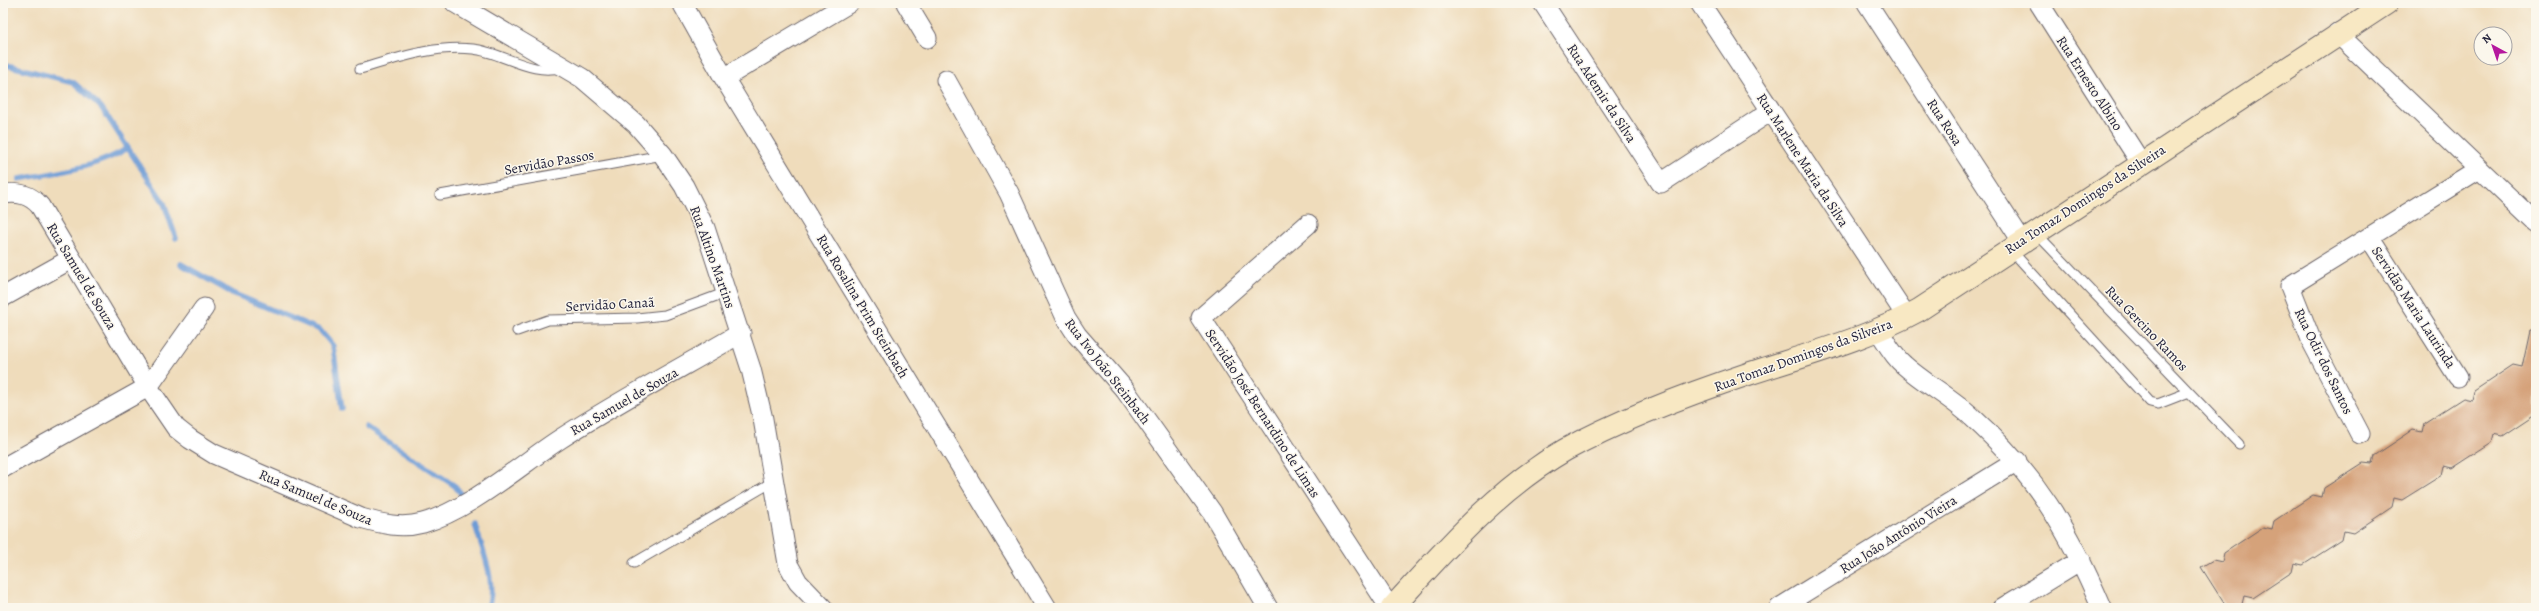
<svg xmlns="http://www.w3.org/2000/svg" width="2539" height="611" font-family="Alegreya,serif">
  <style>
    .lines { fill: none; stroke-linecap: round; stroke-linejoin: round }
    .stream { stroke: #6d9bd5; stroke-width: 5.5 }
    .building { fill: #d5a27a }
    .service-casing { stroke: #6a6368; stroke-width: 11 }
    .minor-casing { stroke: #6a6368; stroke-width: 21 }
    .secondary-casing { stroke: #6a6368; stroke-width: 24 }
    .service { stroke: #fff; stroke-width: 9 }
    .minor { stroke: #fff; stroke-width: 19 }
    .secondary { stroke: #f8e8c3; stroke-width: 22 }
    .labels { text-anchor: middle; stroke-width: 3; stroke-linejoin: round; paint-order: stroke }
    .street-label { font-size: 14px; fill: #22223b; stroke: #fbf7ec }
  </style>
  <rect width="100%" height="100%" fill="#fbf7ec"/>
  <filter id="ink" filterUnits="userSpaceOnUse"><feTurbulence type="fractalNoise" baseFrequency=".025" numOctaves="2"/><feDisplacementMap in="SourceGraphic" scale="8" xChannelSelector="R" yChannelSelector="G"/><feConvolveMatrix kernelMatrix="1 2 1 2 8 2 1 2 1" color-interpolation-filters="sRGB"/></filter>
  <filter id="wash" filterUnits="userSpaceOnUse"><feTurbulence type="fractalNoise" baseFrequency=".012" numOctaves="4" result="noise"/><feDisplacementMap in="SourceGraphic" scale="16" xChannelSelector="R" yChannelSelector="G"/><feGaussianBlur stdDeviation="0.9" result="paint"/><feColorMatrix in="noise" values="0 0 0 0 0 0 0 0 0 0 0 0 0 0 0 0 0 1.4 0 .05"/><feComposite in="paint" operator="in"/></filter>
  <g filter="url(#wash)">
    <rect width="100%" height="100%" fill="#efdcbb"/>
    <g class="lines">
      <path class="stream" d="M3,64L73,82L101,107L164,203L176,238
        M19,179C57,172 94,169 128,148
        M181,264L232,293L320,330L333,346L342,409
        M366,427L455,486L462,495
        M475,524C482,550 497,581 488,608"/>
    </g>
    <g id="blocks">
      <path class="building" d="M2530,330L2536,331V414L2503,436L2494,434L2492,442L2452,468L2444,466L2442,475L2402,500L2394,498L2392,507L2353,533L2344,531L2342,540L2303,565L2294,563L2292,572L2253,598L2244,596L2242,604L2237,608H2227L2201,567L2213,560L2222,562L2224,553L2263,527L2272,529L2274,521L2313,495L2322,497L2324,488L2363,463L2372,464L2374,456L2413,430L2422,432L2424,423L2463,398L2472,400L2474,391L2513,365L2522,367Z"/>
    </g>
  </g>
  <g filter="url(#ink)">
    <use href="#blocks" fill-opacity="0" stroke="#6a6368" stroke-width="1"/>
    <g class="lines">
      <g class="service-casing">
        <path id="service" d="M360,69C398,58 433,45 473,49C502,52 534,77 561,67
          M440,195L663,155
          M2036,233L2239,444
          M2011,250L2150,402L2158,404L2189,392
          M517,331L548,320L637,318L665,315L727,292
          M634,563L774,481"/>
      </g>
      <g class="minor-casing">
        <path id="minor" d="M455,3L582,78L636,124L663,155L684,186L705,228L751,369L763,419L788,564L798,582L823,608
          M682,3L724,78L1047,608
          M906,3L927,38
          M1543,3L1661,183L1771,111
          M1700,3L1907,317
          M1867,3L2022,241
          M2039,3L2141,163
          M2337,33L2536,223
          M724,78L849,3
          M946,80L1009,193L1066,318L1077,335L1125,390L1212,512L1268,608
          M3,194C18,192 30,194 40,206L148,387L176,428L190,439L214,454L361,518C382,524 401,529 423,523C469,510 520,465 560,439C619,401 681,368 741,333
          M1308,224L1201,318L1390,608
          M2369,237L2458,377
          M3,297L71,259
          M1879,331C1886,342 1893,356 1904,365C1925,384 1951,397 1972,417C2035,474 2069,530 2102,608
          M2360,434L2312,342L2290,286L2479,169
          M3,468L148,387L204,308
          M1779,608L2017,461
          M2002,608L2081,560"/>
      </g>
      <g class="secondary-casing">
        <path id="secondary" d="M1392,608C1445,550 1496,490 1565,450C1623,418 1688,394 1751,373C1809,354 1866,339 1919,310L2387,3"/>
      </g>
      <use href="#service" class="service"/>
      <use href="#minor" class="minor"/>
      <use href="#secondary" class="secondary"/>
    </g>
  </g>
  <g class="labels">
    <g class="street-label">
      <text transform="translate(2090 83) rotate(57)" y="5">Rua Ernesto Albino</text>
      <text transform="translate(1602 93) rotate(57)" y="5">Rua Ademir da Silva</text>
      <text transform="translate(1945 122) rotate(57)" y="5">Rua Rosa</text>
      <text transform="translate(1803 160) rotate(57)" y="5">Rua Marlene Maria da Silva</text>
      <text transform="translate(549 162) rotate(-10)" y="5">Servidão Passos</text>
      <text transform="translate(2085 199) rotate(-33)" y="5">Rua Tomaz Domingos da Silveira</text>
      <text transform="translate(713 257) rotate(70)" y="5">Rua Altino Martins</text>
      <text transform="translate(82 276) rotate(59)" y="5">Rua Samuel de Souza</text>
      <text transform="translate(610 304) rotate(-3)" y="5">Servidão Canaã</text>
      <text transform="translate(863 306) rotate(59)" y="5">Rua Rosalina Prim Steinbach</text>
      <text transform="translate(2414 307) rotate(57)" y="5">Servidão Maria Laurinda</text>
      <text transform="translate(2147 328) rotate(46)" y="5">Rua Gercino Ramos</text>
      <text transform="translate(1803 355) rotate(-20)" y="5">Rua Tomaz Domingos da Silveira</text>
      <text transform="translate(2324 361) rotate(64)" y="5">Rua Odir dos Santos</text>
      <text transform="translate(1108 371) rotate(52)" y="5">Rua Ivo João Steinbach</text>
      <text transform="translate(624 401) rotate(-30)" y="5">Rua Samuel de Souza</text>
      <text transform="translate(1263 413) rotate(57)" y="5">Servidão José Bernardino de Limas</text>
      <text transform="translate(316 497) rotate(23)" y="5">Rua Samuel de Souza</text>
      <text transform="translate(1898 534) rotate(-32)" y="5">Rua João Antônio Vieira</text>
    </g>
  </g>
  <rect width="2539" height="611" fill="none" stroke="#fbf7ec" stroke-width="16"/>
  <g transform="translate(2493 46) rotate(320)"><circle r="19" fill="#fbf7ec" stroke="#a4a2a5"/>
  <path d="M0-3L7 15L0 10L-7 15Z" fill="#b5179e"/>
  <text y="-6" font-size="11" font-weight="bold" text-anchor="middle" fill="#22223b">N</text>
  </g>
</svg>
